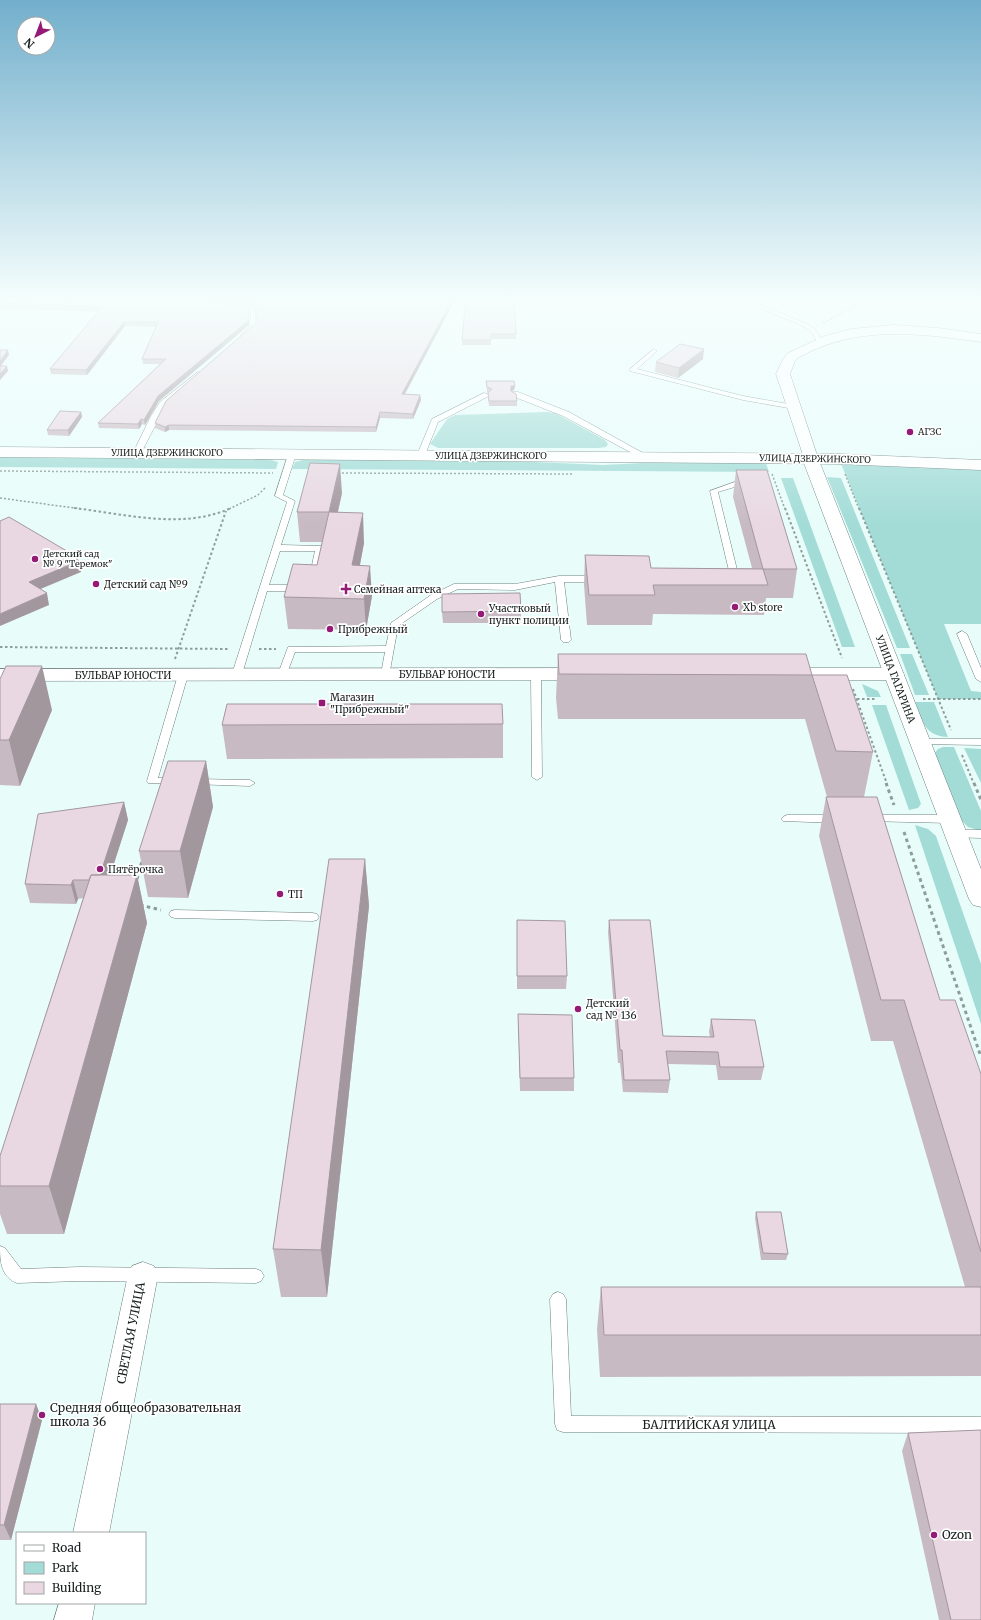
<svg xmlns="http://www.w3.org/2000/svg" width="981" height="1620" font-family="Merriweather,serif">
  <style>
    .green { fill: #a3dcd7 }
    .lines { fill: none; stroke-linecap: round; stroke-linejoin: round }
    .service-casing { stroke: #6c7f7d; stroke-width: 1 }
    .minor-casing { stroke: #6c7f7d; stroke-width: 1 }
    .tertiary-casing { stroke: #6c7f7d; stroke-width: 1 }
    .secondary-casing { stroke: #6c7f7d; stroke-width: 1 }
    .path-far2 { stroke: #8d9d9a; stroke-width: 1.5; stroke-dasharray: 2 2; stroke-linecap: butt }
    .path-far1 { stroke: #8d9d9a; stroke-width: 2; stroke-dasharray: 2.5 2.5; stroke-linecap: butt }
    .path { stroke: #8d9d9a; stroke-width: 3; stroke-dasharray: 3.5 3.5; stroke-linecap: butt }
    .service { fill: #fff; fill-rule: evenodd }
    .minor { fill: #fff; fill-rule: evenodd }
    .tertiary { fill: #fff; fill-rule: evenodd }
    .secondary { fill: #fff; fill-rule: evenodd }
    .wall { fill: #c8bac2 }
    .shaded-wall { fill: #a3979e }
    .building { fill: #e9d8e2; stroke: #a3979e }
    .poi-dot { fill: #941a76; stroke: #fff; stroke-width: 1.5 }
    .labels { text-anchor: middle; stroke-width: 3.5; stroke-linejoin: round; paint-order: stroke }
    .far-poi-label { font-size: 9px; fill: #171f1e; stroke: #fff; text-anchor: start }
    .far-street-label { font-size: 9px; fill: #171f1e; stroke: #fff }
    .poi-label { font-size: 10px; fill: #171f1e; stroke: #fff; text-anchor: start }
    .street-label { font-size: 10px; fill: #171f1e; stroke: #fff }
    .near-street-label { font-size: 12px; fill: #171f1e; stroke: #fff }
    .near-poi-label { font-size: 12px; fill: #171f1e; stroke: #fff; text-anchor: start }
  </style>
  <rect width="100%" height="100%" fill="#e8fdfa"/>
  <path class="green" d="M547,412L555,413L605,440L608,444L606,447L598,448H438L430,444L447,419L455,415Z
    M0,457L268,459L278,462L276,469L0,467Z
    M306,459L513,461L603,465L663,462L766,463L769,472L292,469L295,462Z
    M839,459L981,465V624H944L971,691L981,692V699H938Z
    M827,477L841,478L910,648H897Z
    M781,478H793L855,647H842Z
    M900,654H912L929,695H915Z
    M862,684L878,691L881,697H867Z
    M915,702H934L948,737C924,736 923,721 915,702Z
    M872,705H886L921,804L918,808L909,810Z
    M943,747H954L981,811V831L968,827L961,820L934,754L938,749Z
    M964,748L981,749V783Z
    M915,825L928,829L936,836L981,964V1024Z"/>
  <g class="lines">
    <g class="service-casing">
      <path id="service" d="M736,298H745L807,324L814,328L823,342L818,343L810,330L803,326Z
        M230,302L248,306L257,312L256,327L245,337L240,336L250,326L251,313L244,309L228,305V303Z
        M654,349L657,351L656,352L637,369L743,396L794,405L798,407L794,409L743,400L630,371V369Z
        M198,372L203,373L166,405L141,453L134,455L133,453L151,416L160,402Z
        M512,392H518L569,412L650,457L643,459L563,416L512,396Z
        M484,393L491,395L438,422L425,455L418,457L417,455L432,419Z
        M289,452L296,454L283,495L295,501L281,545L323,546L324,548L317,579L313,582L309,579L315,551H280L269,585H302L306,588L302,591H267L242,674L237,677L232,674L287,502L275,496Z
        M735,482L739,484L738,486L718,492L739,578L738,580L730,581L726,578L730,575L710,491Z
        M559,576H599L603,579L599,582H564L571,640L569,642H563L561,640L555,582L515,590L458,589L437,599L398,626L389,676H383L381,674L385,652H295L286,676H280L278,674L288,647L386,646L391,623L431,595L454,584H515Z
        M962,631L967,634L981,668V682L976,679L957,634Z
        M536,671L541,674L542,777L537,780L532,777L531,674Z
        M183,672L188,675L158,778H175L180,781L175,784L148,783L147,781L178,675Z
        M920,739H981V745L916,744L915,742L916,740Z
        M195,779L250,780L255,783L250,786L191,784L190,782Z
        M787,815H837L843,819L837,823L783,821L781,819L783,817Z
        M870,815H950L956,819L950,823L866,821L864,819L866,817Z
        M956,830H981V838L952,837L950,834L952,831Z
        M175,910L313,913L317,914L319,917L317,920L313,921L175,918L171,917L169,914L171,911Z
        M0,1246L5,1248L21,1269L80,1267L256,1269L261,1271L264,1276L261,1281L256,1283L80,1281L17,1283C1,1277 0,1261 0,1246Z
        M558,1292L563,1294L566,1299L571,1416L981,1417V1433L563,1432L557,1430L555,1424L550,1299L553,1294Z"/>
    </g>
    <g class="minor-casing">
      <path id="minor" d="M894,325L938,328L981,334V342C917,333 858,325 799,357L795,361L790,374L818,458L815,461H805L776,374L782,361L788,353L825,336L851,329Z
        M587,668L594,670L597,674L594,678L587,680L0,681V669Z
        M781,668H894L901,670L904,674L901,678L894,680H781L774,678L771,674L774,670Z
        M143,1262L154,1266L158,1275L109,1533H73L128,1275L132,1266Z
        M59,1603H95L92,1620H54Z"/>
    </g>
    <g class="tertiary-casing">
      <path id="tertiary" d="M810,453L815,455L818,458L981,869V907L973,905L969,899L802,458L805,455Z"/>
    </g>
    <g class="secondary-casing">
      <path id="secondary" d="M0,447L839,454L981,460V470L839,464L0,457Z"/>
    </g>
    <path class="path-far2" d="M823,323L870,298
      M0,471L273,473
      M338,473L573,474
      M772,474L785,509
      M845,474L859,509
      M0,498L82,509
      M229,509L258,495L266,487"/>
    <path class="path-far1" d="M74,508C125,514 183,530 231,508
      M785,508L842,658
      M859,508L951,730
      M0,647L230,649
      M259,649H276
      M175,659L226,511
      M853,689L887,784
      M857,699H877
      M923,699H981
      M962,755L974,784"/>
    <path class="path" d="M886,783L894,805
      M974,783L981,800
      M904,832L981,1057
      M137,879L142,861
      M140,905L161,910"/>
    <use href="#service" class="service"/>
    <use href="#minor" class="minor"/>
    <use href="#tertiary" class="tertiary"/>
    <use href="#secondary" class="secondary"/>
  </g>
  <path class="wall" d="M0,298H72L0,302Z
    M187,298H456L405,394L420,395L421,400L413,419L380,418L376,432L169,430L165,432L155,428V423L256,323V309L248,305L217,298Z
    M466,298L516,334V339H491V345H462Z
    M72,301L249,314V325L159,401L145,425L142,424L139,429L99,428L98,423L160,364H143L142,359L156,327L125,326L87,375L51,374L50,369L99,312L56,310H0V304Z
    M703,359L678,378L655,372L656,362Z
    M486,381L515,386L514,390L511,391L517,401V406H489L488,398V393L487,392Z
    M81,412L82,417L69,436L48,435L47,430Z
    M736,470L797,569L793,598H766L764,615L653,614L652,625H587L584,585L585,555L651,568H752L733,497Z
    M342,493L338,512L364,543L360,565L372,596L366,630L288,629L284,597L317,565L322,542H300L297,512Z
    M521,611V623H443L442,612Z
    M558,654L812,675L873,752L864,797H827L805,719H558L556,698Z
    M0,679L52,710L20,786L0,785Z
    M503,724V758L227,759L222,725Z
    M206,761L213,807L188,898L148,897L139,851Z
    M826,797L981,1074V1376L600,1377L597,1329L601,1287H965L893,1041H871L819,836Z
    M124,802L128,820L110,875H137L147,923L64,1234H7L0,1214V1156L83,898L78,899L76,904L30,903L25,884Z
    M365,859L369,906L327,1297H281L273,1249Z
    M517,920L567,976L566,989H517Z
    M609,920L663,1036L710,1037L709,1032L711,1019L764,1067L761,1080H718L716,1065L668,1064L670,1080L668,1093L623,1092L620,1063H618L608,932Z
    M518,1014L574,1078V1091H520Z
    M756,1212L788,1254L786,1260H761L755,1218Z
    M0,1404H36L42,1420L11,1540H0Z
    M908,1433L981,1620H939L902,1451Z"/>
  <path class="shaded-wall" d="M453,298H456L402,399V394Z
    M249,309V325L159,401L145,425L144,420L158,396Z
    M124,322L125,326L87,375L86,370Z
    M704,349L703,359L678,378L679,368Z
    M8,350L9,355L0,367V361Z
    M7,366L8,371L0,380V374Z
    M511,386H515L514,390L511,391L510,396Z
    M420,395L421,400L413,419V414Z
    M81,412L82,417L69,436L68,430Z
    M380,412V418L376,432V427Z
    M141,419L142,424L139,429L138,424Z
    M169,425V430L165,432V427Z
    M340,464L342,493L331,542L329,512Z
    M363,513L364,543L354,596L352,565Z
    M77,557L81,572L31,593L29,582Z
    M370,566L372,596L366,630L364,599Z
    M47,593L49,605L0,626V614Z
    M42,666L52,710L20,786L9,740Z
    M206,761L213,807L188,898L180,851Z
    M124,802L128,820L103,898L98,879Z
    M365,859L369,906L327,1297L321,1250Z
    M137,875L147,923L64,1234L49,1186Z
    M73,880L78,899L76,904L71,885Z
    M36,1404L42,1420L11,1540L4,1525Z"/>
  <path class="building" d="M78,298L216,301L243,306L249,309L248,321L158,396L144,420L141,419L138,424L98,423L166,359H142L158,322H124L86,370L50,369L102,307L55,305L0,306V304L72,301Z
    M238,298H453L402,394L420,395L413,414L380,412L376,427L169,425L165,427L155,423L166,401L256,323V305L248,300Z
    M466,298H514L516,334H491V340H462Z
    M680,344L704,349L679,368L656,362Z
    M0,350H8L0,361Z
    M0,366H7L0,374Z
    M486,381H514L515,386H511V391L516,394L517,401H489L488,393L492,389L487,387Z
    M60,411L81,412L68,430H47Z
    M310,463L340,464L329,512L363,513L352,565L370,566L364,599L284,597L293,564L317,565L329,512H297Z
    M736,470H767L797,569H763L768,585H653L655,595H589L585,555L649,556L651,568L763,569Z
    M9,517L77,557L74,558L79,561L29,582L47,593L0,614V521Z
    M520,593L521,611L442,612V594Z
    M558,654H806L812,675L559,674Z
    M6,666H42L9,740H0V679Z
    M812,675H847L873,752L836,751Z
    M227,704H502L503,724L222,725Z
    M168,761H206L180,851H139Z
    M826,797H877L940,1000H955L981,1074V1252L904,1000H881Z
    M124,802L100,875H91L89,880H73L71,885L25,884L38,814Z
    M329,859H365L321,1250L273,1249Z
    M91,875H137L49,1186H0V1156Z
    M517,920L565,921L567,976H517Z
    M609,920H650L663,1036L714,1037L711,1019L755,1020L764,1067H720L718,1052L666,1051L670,1080H624L622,1050H620Z
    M518,1014L572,1015L574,1078H520Z
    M756,1212H781L788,1254L763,1253Z
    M601,1287H981V1335H604Z
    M0,1404H36L4,1525H0Z
    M981,1430V1620H951L908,1433Z"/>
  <linearGradient id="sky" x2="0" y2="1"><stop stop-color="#72afcc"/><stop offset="0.57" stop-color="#f5fefd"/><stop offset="1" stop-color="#f5fefd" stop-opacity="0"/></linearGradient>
  <rect width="981" height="525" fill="url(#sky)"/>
  <g class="poi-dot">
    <circle cx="910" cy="432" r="4"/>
    <circle cx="35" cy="559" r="4"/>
    <circle cx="96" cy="584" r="4"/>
    <path d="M344 583h4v4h4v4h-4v4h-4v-4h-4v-4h4z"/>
    <circle cx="735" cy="607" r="4"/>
    <circle cx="481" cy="614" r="4"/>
    <circle cx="330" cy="629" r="4"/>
    <rect x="318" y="699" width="8" height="8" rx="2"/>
    <circle cx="100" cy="869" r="4"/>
    <circle cx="280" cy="894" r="4"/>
    <circle cx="578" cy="1009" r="4"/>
    <circle cx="42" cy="1415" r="4"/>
    <circle cx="934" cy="1535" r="4"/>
  </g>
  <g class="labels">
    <g class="far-poi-label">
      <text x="918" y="435">АГЗС</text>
      <text x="43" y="557">Детский сад<tspan x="43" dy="10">№ 9 "Теремок"</tspan></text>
    </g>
    <g class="far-street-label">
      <text x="167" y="456">УЛИЦА ДЗЕРЖИНСКОГО</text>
      <text x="491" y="459">УЛИЦА ДЗЕРЖИНСКОГО</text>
      <text transform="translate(815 459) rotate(1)" y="3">УЛИЦА ДЗЕРЖИНСКОГО</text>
    </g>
    <g class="poi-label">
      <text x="104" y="588">Детский сад №9</text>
      <text x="354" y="593">Семейная аптека</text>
      <text x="743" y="611">Xb store</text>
      <text x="489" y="612">Участковый<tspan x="489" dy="12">пункт полиции</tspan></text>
      <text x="338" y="633">Прибрежный</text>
      <text x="330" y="701">Магазин<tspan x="330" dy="12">"Прибрежный"</tspan></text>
      <text x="108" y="873">Пятёрочка</text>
      <text x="288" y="898">ТП</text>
      <text x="586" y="1007">Детский<tspan x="586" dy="12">сад № 136</tspan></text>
    </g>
    <g class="street-label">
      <text x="447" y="678">БУЛЬВАР ЮНОСТИ</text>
      <text x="123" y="679">БУЛЬВАР ЮНОСТИ</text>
      <text transform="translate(896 679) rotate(69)" y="4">УЛИЦА ГАГАРИНА</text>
    </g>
    <g class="near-street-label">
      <text transform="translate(131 1333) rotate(-79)" y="4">СВЕТЛАЯ УЛИЦА</text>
      <text x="709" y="1429">БАЛТИЙСКАЯ УЛИЦА</text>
    </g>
    <g class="near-poi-label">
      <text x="50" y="1412">Средняя общеобразовательная<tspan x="50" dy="14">школа 36</tspan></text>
      <text x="942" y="1539">Ozon</text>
    </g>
  </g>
  <rect x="16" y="1532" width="130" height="72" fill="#ffffff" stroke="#a2a5a5"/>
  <rect x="24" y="1545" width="20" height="6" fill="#ffffff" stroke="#a2a5a5"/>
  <text x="52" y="1552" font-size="12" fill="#171f1e">Road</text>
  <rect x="24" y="1562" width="20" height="12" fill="#a3dcd7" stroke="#a2a5a5"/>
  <text x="52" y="1572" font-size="12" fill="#171f1e">Park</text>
  <rect x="24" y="1582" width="20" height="12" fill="#e9d8e2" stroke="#a2a5a5"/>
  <text x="52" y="1592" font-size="12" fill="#171f1e">Building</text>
  <g transform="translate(36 36) rotate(222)"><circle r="19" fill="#ffffff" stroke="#a2a5a5"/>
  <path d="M0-3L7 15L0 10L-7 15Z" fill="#941a76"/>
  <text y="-6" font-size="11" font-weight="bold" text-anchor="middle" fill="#171f1e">N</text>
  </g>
</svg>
